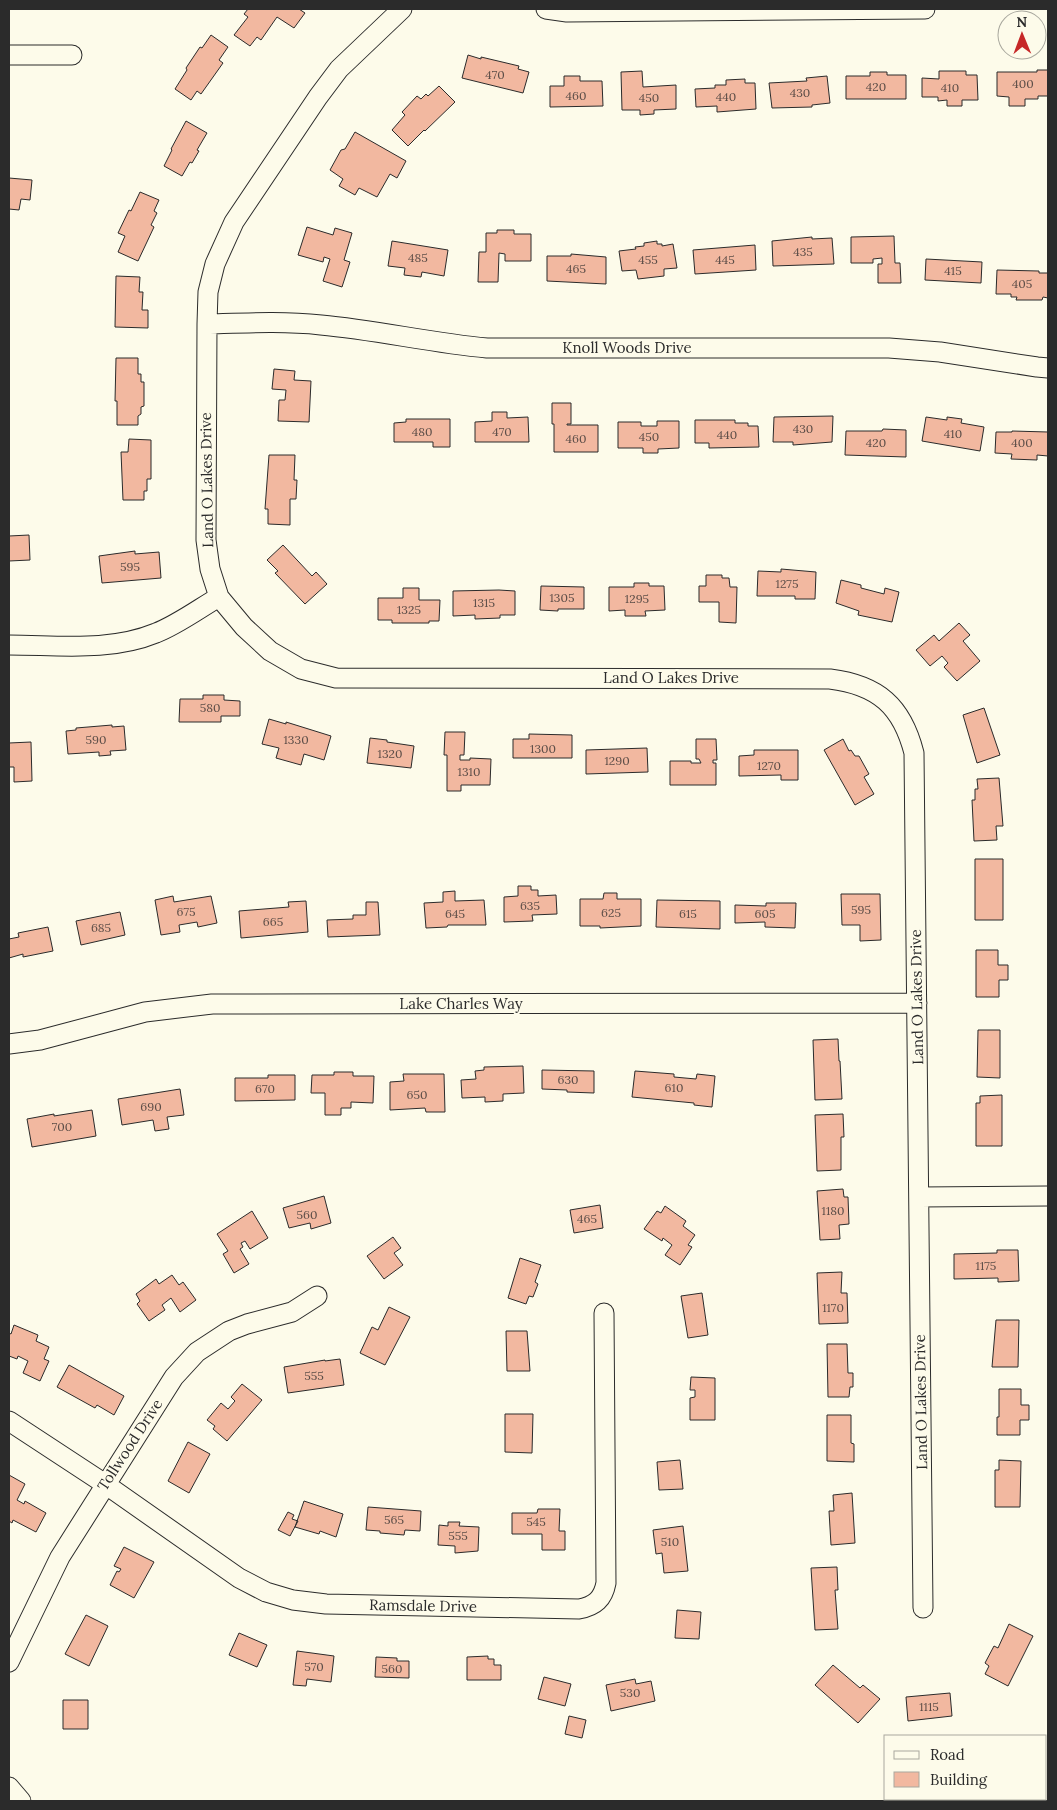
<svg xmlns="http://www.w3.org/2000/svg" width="1057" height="1810" font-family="Lora,serif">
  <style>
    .building { fill: #f2b8a0; stroke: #2b2b2b }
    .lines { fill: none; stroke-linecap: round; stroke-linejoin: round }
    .minor-casing { stroke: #2b2b2b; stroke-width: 21 }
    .minor { stroke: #fdfbea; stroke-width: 19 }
    .labels { text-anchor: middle; stroke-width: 4; stroke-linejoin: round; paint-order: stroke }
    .number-label { font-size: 12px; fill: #5d4e48 }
    .street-label { font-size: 15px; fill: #2b2b2b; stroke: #fdfbea }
  </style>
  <rect width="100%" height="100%" fill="#fdfbea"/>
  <path class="building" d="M248,9H299L305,13L294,28L277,17L261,40L257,37L250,46L234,35L248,17L244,14Z
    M211,35L228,47L219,60L223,63L201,94L197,91L191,100L175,89L187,70L186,68L200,47L202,48Z
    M468,55L481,59V57L519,66L518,69L529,72L523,93L462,78Z
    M1037,70H1048V96H1038V99H1025V106H1009V97L997,96V72H1037Z
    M642,71L643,87L676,85V109L654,110V114L640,115V110H622L621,72Z
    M939,71H966V75H977L978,100H962V106H947V100L938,101V97H922V78L939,79Z
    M870,72H887V75H906V99H846V76H870Z
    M564,76H580V81H602L603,106L550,107V86H564Z
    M827,76L830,103L812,105V107L772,108L769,83L807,81L806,78Z
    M745,79V83H755L756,109L717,112V106L696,107L695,89L715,88V85H726V80Z
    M439,86L455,102L425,131L424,130L408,146L392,130L405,115L402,112L417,96L421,99L426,94L428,96Z
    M186,121L207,133L197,150L199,151L192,163L190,162L182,176L164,166L172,150L171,149Z
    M355,132L406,161L397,178L390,174L377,197L359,188L355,195L339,186L343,179L330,170L341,150L345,149Z
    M9,178L32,180L30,200L21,199L19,210L9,209Z
    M140,192L159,200L154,211L157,213L151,225L154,227L138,261L118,252L125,236L118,233L129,210L131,211Z
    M307,227L333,235L335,228L352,233L344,260L350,262L342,287L323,281L330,259L324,257L323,262L298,255Z
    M497,230H514V234H531V261H505V254L499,253L498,282H478L479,252H486V233H497Z
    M894,236L895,263H900L901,283H878V264H882V258L873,259V263H851V237Z
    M812,237V239L832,238L834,264L773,266L772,241Z
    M392,241L448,250L444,276L422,272L421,277L404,275L405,268L388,266Z
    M657,241V244H662V246L673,244L677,268L664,269V276L638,279L636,270L622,271L619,251L636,249L635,247L644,246V243Z
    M755,245L756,270L695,274L693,250Z
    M571,254L606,257V284L547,281V256H571Z
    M926,259L982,262L981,283L925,280Z
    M997,270L1039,271V273H1048V298L1043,297L1042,300H1016L1017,297H1011V294H996Z
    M116,276L140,277L139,292H143L142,310H148V328L115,327Z
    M116,358H138V374H141V382H144V406L141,407V414L138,416V425H117V401H115Z
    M274,369L295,371L294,380L311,381L309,422L278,421L279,400H285L286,390L272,389Z
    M552,403H571V424H567V425H598V452H554V424H552Z
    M492,412H507V418L528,417L529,442H475V422L492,421Z
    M833,416L832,442L793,445V442H773L774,417Z
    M926,417L947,420V417L962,419L961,423L984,427L980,451L922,441Z
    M406,419H450V447H433V442H394V423L406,422Z
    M695,420H735V423H748V426H758L759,447L709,448V443H695Z
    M657,421H679V448L658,449V453H643V448H618V422H641V426H657Z
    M883,429L906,430V457L845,455L846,431H882Z
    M1012,431L1048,432V456L1037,455V460L1011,459L1012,454L995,453L996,432H1012Z
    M129,439L151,440V479H147V491H144V500H123L121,452H128Z
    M269,455H295L294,480H297L296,499H290V525L268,524V509H265Z
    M29,535L30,560L9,561V536Z
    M283,545L312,576L316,572L327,584L305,604L275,573L278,571L267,560Z
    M135,551V554L159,552L161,578L102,583L99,556Z
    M781,569L816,572L815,599H795V596H757L758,571L781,572Z
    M706,575H722V578H729L730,587H737L736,623L719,622V602H699V586H706Z
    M841,580L861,585V588L884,594L885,588L899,592L892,622L858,615L859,611L836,603Z
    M634,583H649V586H664L665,610L645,611L646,616H625V610L609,611V587H634Z
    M541,586L584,587V609H558V611L540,610Z
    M403,588H419V600H440L439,621H429V623H392V620H378V598H403Z
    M499,590L515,591V615H500V618L475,619V615L453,616V591Z
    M959,623L970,635L963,641L980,661L957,681L944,667L948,663L942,656L930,666L916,650L934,635L939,641Z
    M203,695H224V700L240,701V716H221V722H179L180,699H203Z
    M984,708L1000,755L977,763L963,715Z
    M269,719L286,724V722L331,736L324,760L304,754L301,765L276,758L279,748L262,744Z
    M112,725V727L124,726L126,750L110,751L111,755L99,756V752L68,754L66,731L76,730V728Z
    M445,732H465L464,755H460V760H470V758L491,759L490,785H461V791H447V755H444Z
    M529,734L572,735V758H513V739H529Z
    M370,738L387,740V742L414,746L411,768L367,763Z
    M696,739H716L717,760H713V763H716V785H670V761H691V763H701L699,759H696Z
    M843,739L849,751L851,750L855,756H859L869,774L864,777L874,794L855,805L824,750Z
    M31,742L32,781L14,782V767H9V743Z
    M647,748L648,772L586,774V750Z
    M754,750H798V780H781V775L739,776V756L754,755Z
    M999,778L1003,826H996L997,840L974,841L972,800H975V789H978L977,779Z
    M975,859H1003V920H975Z
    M518,886H531V890H538V896L556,895L557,914L532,915L533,921L504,922V897L518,896Z
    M455,891V901L484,900L486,925H448L447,927L426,928L424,903L443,902V892Z
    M604,893H617V899H641V926L600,928V926H580V899H603Z
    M841,894H880L881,940L860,941V925H842Z
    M173,896L174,902L211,896L217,923L198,927L197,922L179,925L180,932L161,935L155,900Z
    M657,900L720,901V929L656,927Z
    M306,901L308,932L241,938L239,911L289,907L288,902Z
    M366,902H378L380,935L328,937L327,920L353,919V915H366Z
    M766,903H796L795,928L765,927V922L735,923V905L766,906Z
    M120,912L125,935L81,945L76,921Z
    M48,927L53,951L23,957V954L9,958V939L19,937L18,933Z
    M976,950H998V965H1008V980H999V997H976Z
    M978,1030H1000V1078L977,1077Z
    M838,1039L839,1061H840L842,1099L815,1100L813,1040Z
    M523,1066L524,1093L503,1094V1101L485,1102V1097L462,1098L461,1080L476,1079L475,1071L484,1070V1067Z
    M542,1070L594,1071V1093L567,1092V1090L542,1089Z
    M635,1071L674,1074V1077L696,1079L697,1074L715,1076L712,1107L694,1105V1103L632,1097Z
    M334,1072H353V1076H374L373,1103L351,1102V1108H341V1115H325V1093H311L312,1075H334Z
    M403,1074H444L445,1112H426L425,1108L390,1110V1082L404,1081Z
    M268,1075H295V1100L235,1101V1078H268Z
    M180,1089L184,1115L167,1117L169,1129L155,1131L153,1120L122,1125L118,1099Z
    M1002,1095V1146H976V1103H980V1096Z
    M92,1110L96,1136L32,1147L27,1119L54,1114V1116Z
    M843,1114L844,1137H841V1170L817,1171L815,1115Z
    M843,1189L844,1197H848L849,1224L839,1225L840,1239L820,1240L817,1191Z
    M324,1196L331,1223L311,1229L310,1223L289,1228L283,1208Z
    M600,1205L603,1228L574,1233L570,1210Z
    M665,1206L686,1221L683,1226L695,1235L688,1245L692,1247L680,1265L665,1255L672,1245L663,1238L662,1241L644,1229L657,1211L661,1213Z
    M252,1211L268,1238L250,1249L245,1241L241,1243L243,1247L240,1249L249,1264L234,1273L223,1254L228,1251L217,1234Z
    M393,1237L401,1248L394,1253L403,1265L384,1279L367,1256Z
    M997,1250H1018L1019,1281L998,1282V1278L954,1279V1254L997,1253Z
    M520,1258L541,1265L535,1282L538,1284L533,1297L529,1296L526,1304L508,1298Z
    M842,1272L841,1293H847L848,1323L819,1324L817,1273Z
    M172,1275L179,1285L183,1282L196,1300L180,1312L171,1298L162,1305L165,1310L149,1321L137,1304L140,1301L136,1294L156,1279L159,1284Z
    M702,1293L708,1335L688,1338L681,1296Z
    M389,1307L410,1317L385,1365L360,1353L372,1327L378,1330Z
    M996,1320H1019L1018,1367H992Z
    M14,1325L38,1335L36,1341L49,1347L44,1359L49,1361L40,1381L23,1373L28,1361L18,1356L17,1359L9,1356V1333L11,1334Z
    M506,1331H527L530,1371H507Z
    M827,1344H847L848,1373H853V1387H850L849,1397H828Z
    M340,1359L344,1385L288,1393L284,1367L325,1360V1361Z
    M69,1365L124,1396L114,1415L97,1405L95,1408L57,1387Z
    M691,1377L715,1378V1420H690V1398L695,1397V1390H690Z
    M242,1384L262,1400L227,1441L213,1429L215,1426L207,1420L221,1403L228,1409L235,1401L231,1397Z
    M999,1389H1021V1405H1029V1420H1020V1435H997V1417H999Z
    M505,1414H533L532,1453L505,1452Z
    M827,1415H851V1443L854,1444V1462L827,1461Z
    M188,1442L210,1454L189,1493L168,1481Z
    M680,1460L683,1489L659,1490L657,1462Z
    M999,1460L1021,1461L1020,1507H995V1470H999Z
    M9,1475L25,1484L17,1500L24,1504L25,1501L46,1513L36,1532L13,1520L12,1523L9,1521Z
    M852,1493L855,1543L831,1545L829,1511H834L833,1495Z
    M304,1501L343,1514L336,1537L320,1531L319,1534L295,1527Z
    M368,1507L421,1511L420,1531L405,1530L404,1535L380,1533V1531L366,1530Z
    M538,1509H560L559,1531H565V1550H542V1534H512V1513H537Z
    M288,1512L294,1515L292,1519L298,1521L290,1536L278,1530Z
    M448,1522H460L459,1526L479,1527L478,1551L455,1553V1546L438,1545L439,1525L448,1526Z
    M683,1526L688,1571L664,1573L662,1553L656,1554L653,1530Z
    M124,1547L154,1562L134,1598L110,1585L117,1571L119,1572L121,1569L114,1566Z
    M837,1567L838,1590H835L838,1629L815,1630L811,1568Z
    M677,1610L701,1612L699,1639L675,1638Z
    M86,1615L108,1626L89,1666L65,1654Z
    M1009,1624L1033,1636L1008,1686L985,1674L989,1666L985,1663L994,1646L998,1648Z
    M239,1633L267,1645L257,1667L229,1655Z
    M297,1651L334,1656L331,1682L307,1679L306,1686L293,1685Z
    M488,1656V1659H494V1665H501V1680H467V1657Z
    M376,1657L397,1658V1661H409V1678L375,1677Z
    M833,1665L860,1688L863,1685L880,1699L858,1723L815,1685Z
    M544,1677L571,1684L565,1706L538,1699Z
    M635,1679L636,1684L651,1681L655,1701L611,1711L606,1685Z
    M950,1693L952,1716L908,1721L906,1697Z
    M63,1700H88V1729H63Z
    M569,1716L586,1720L582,1738L565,1734Z
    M898,1799H958V1801H898Z"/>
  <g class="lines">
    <g class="minor-casing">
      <path id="minor" d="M402,9L339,69L318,97L234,222L215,264L208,292L207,324L206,540L210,569L219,597L244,627L270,651L301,669L336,678L830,679C878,685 902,706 914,753L923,1608
        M546,9L567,12L925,9
        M9,55H72
        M207,324C245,323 283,321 321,325C377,330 431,343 487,348H889L940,352L1037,367L1048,368
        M9,645C58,645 110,652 156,633C177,625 200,608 219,597
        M9,1044L40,1040L145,1012L212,1004L917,1003
        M919,1197L1048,1196
        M9,1421L105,1484L239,1578L266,1592L293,1600L326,1604L579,1609C595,1606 603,1599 606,1583L604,1313
        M9,1662L60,1557L174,1377L197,1352L229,1331L247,1324L292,1312L317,1296
        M9,1787L21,1801"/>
    </g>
    <use href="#minor" class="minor"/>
  </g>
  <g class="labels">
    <g class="number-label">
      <text x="495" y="79">470</text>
      <text x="1023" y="88">400</text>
      <text x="876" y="91">420</text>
      <text x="950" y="92">410</text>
      <text x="800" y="97">430</text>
      <text x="576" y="100">460</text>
      <text x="726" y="101">440</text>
      <text x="649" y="102">450</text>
      <text x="803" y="256">435</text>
      <text x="418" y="262">485</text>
      <text x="648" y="264">455</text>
      <text x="725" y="264">445</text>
      <text x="576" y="273">465</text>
      <text x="953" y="275">415</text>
      <text x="1022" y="288">405</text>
      <text x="803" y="433">430</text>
      <text x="422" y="436">480</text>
      <text x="502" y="436">470</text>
      <text x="953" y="438">410</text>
      <text x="727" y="439">440</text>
      <text x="649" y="441">450</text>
      <text x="576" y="443">460</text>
      <text x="876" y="447">420</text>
      <text x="1022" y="447">400</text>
      <text x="130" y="571">595</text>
      <text x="787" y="588">1275</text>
      <text x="562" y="602">1305</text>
      <text x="637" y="603">1295</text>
      <text x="484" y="607">1315</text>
      <text x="409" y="614">1325</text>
      <text x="210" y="712">580</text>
      <text x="96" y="744">590</text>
      <text x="296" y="744">1330</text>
      <text x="543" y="753">1300</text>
      <text x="390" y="758">1320</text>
      <text x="617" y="765">1290</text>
      <text x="769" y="770">1270</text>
      <text x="469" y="776">1310</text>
      <text x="530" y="910">635</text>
      <text x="861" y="914">595</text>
      <text x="186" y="916">675</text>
      <text x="611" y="917">625</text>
      <text x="455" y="918">645</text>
      <text x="688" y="918">615</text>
      <text x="765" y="918">605</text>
      <text x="273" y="926">665</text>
      <text x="101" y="932">685</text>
      <text x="568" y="1084">630</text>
      <text x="674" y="1092">610</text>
      <text x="265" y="1093">670</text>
      <text x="417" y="1099">650</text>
      <text x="151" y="1111">690</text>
      <text x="62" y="1131">700</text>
      <text x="833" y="1215">1180</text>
      <text x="307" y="1219">560</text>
      <text x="587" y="1223">465</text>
      <text x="986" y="1270">1175</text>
      <text x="833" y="1312">1170</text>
      <text x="314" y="1380">555</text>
      <text x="394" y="1524">565</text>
      <text x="536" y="1526">545</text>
      <text x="458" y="1540">555</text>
      <text x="670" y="1546">510</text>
      <text x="314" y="1671">570</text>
      <text x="392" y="1673">560</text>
      <text x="630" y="1697">530</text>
      <text x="929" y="1711">1115</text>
    </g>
    <g class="street-label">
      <text x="627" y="353">Knoll Woods Drive</text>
      <text transform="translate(207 480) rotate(-91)" y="5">Land O Lakes Drive</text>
      <text x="671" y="683">Land O Lakes Drive</text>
      <text transform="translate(917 997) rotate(-91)" y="5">Land O Lakes Drive</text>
      <text x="461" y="1009">Lake Charles Way</text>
      <text transform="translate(921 1402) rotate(-91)" y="5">Land O Lakes Drive</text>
      <text transform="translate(130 1445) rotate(-57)" y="5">Tollwood Drive</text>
      <text transform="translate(423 1606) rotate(1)" y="5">Ramsdale Drive</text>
    </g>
  </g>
  <rect width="1057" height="1810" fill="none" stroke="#2b2b2b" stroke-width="20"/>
  <rect x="884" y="1735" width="162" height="65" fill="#fdfbea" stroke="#a9a89e"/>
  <rect x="894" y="1751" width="25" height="8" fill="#fdfbea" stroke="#a9a89e"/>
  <text x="930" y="1760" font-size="15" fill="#2b2b2b">Road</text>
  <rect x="894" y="1772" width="25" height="15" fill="#f2b8a0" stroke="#a9a89e"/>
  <text x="930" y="1785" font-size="15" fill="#2b2b2b">Building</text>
  <g transform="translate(1022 35) rotate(359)"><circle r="24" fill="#fdfbea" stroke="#a9a89e"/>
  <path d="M0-4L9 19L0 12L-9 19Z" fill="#c62828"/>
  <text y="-8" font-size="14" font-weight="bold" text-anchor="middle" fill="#2b2b2b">N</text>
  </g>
</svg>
